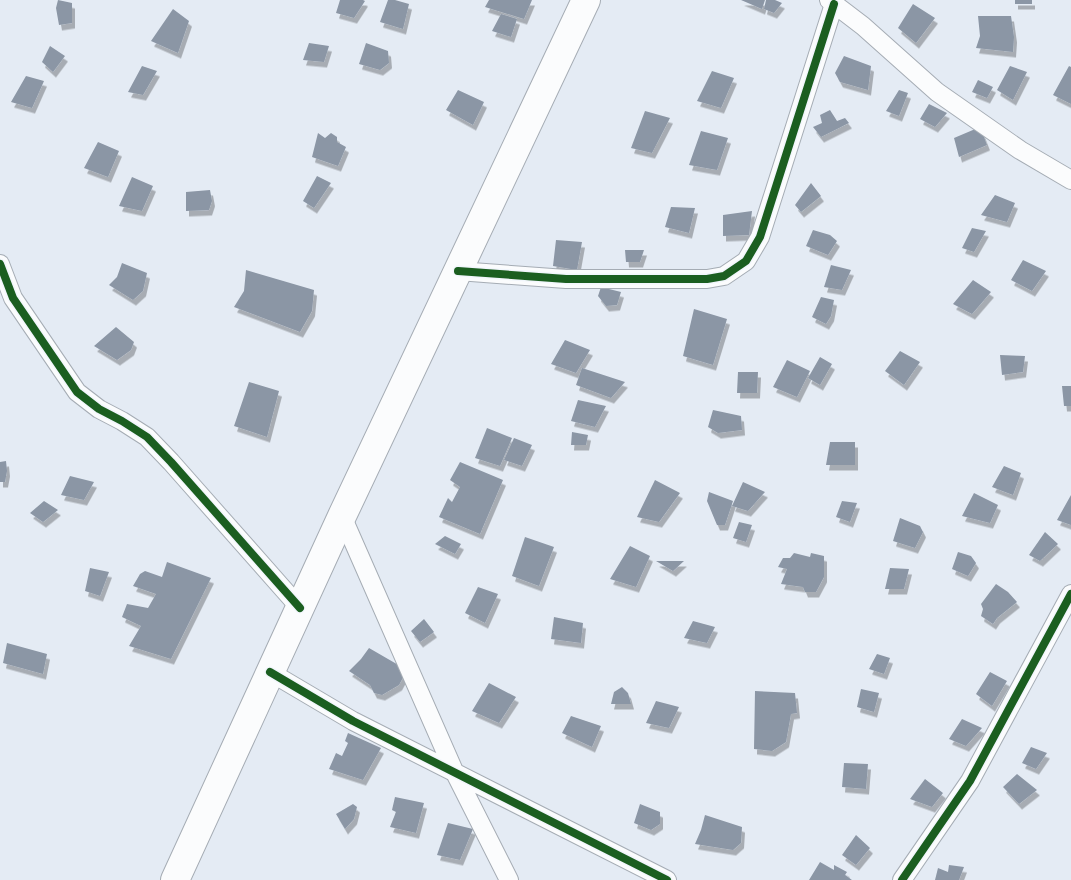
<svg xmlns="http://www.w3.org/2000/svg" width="1071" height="880" font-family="Roboto,sans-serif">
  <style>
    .building { fill: #8b96a5; filter: url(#shadow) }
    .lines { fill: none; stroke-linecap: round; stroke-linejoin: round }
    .street-casing { stroke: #a5acb4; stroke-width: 20 }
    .primary-casing { stroke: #a5acb4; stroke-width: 30 }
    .street { stroke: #fbfcfd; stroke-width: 18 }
    .primary { stroke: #fbfcfd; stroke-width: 28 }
    .cycleway-casing { stroke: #f2f6fc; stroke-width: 11 }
    .cycleway { stroke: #1b5e20; stroke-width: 8 }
  </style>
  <defs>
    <filter id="shadow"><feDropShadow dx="3" dy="5.5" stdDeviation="0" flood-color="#0004"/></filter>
  </defs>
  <rect width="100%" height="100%" fill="#e4ebf4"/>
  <path class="building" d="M58,0L72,3V23L59,25L56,8Z
    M340,0H363L365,1L354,18L336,13Z
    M388,0H395L409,4L403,29L380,22Z
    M489,0H532L524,19L485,7Z
    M741,0H765L762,9Z
    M766,0H775L782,3L774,13L764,9Z
    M1015,0H1032V4H1015Z
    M913,4L935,18L916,43L898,28Z
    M173,9L189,21L178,53L151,41Z
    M501,14L517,19L511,37L492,31Z
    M978,16H1011L1014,37L1013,52L976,48L980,36Z
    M309,43L329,46L324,62L303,60Z
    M366,43L388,51L389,63L380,70L359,64Z
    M50,46L65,56L53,72L42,62Z
    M844,56L871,66L868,90L840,82L835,73Z
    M142,66L157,71L143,95L128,92Z
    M1010,66L1027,72L1013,100L997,90Z
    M1069,66L1071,67V104L1053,95Z
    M712,71L734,78L721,108L697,101Z
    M26,76L44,81L32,108L11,102Z
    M978,80L993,87L987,98L972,92Z
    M458,90L484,102L473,125L446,110Z
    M899,90L908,93L899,116L886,111Z
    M929,104L947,113L935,127L920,119Z
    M830,110L837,121L845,118L849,123L821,137L813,127L822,123L820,115Z
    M645,111L670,118L652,153L631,148Z
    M980,127L987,145L959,157L954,138Z
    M701,131L728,138L717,170L689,165Z
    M318,133L325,138L331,133L337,137V142L346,147L338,166L312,157Z
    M98,142L119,151L108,177L84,168Z
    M317,176L331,183L314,208L303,201Z
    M132,177L153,186L142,211L119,206Z
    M811,183L821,196L801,212L795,205Z
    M210,190L212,201L209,210L186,211V192Z
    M995,195L1015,203L1007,222L981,215Z
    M671,207L695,208L689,233L665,227Z
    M752,211L749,235L723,236V215Z
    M972,228L986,231L974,252L962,248Z
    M813,230L830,235L837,241L828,255L806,246Z
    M556,240L582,242L577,270L553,266Z
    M625,250H644L640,262H626Z
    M1023,260L1046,271L1032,291L1011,280Z
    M122,263L147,273L143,291L133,300L109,285L117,277Z
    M831,265L851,270L842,290L824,287Z
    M246,270L314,290L312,311L300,332L234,307L244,291Z
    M973,280L991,292L972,314L953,304Z
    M601,287L621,292L617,305L606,306L598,296Z
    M821,297L834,300L831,316L826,324L812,317Z
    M694,309L727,319L713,365L683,356Z
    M116,327L134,342L131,350L117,360L94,346Z
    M565,340L590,350L576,373L551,364Z
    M900,351L920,362L904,385L885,371Z
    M1000,355L1025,356L1023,372L1002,375Z
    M820,357L832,364L820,385L808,378Z
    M787,360L810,371L797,397L773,387Z
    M582,368L625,382L611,398L576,385Z
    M738,372H758L757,393H737Z
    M249,382L279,391L267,437L234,426Z
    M1062,386H1071V406H1064Z
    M578,400L606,406L595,427L571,421Z
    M713,410L741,416L742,430L718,433L708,427Z
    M487,428L512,438L500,466L475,458Z
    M572,432L588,435L586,445H571Z
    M514,438L532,445L522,466L504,460Z
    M830,442H855V465H826Z
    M6,461L7,471L5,482H0V462Z
    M460,462L503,480L480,534L439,517L448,498L452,502L460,487L450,480Z
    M1004,466L1021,473L1013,495L992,487Z
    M70,476L94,482L84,500L61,495Z
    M655,480L680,493L659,522L637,517Z
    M743,482L765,492L748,511L732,506Z
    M709,492L733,501L725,525H717L707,501Z
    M974,493L998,505L990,523L962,516Z
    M1071,495V525L1057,520Z
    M44,501L58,510L43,522L30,513Z
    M842,501L857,503L850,522L836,517Z
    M900,518L920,526L923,532L915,548L893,541Z
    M739,522L752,525L746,542L733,538Z
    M1045,532L1058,544L1040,561L1029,555Z
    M445,536L461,544L455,554L435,544Z
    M525,537L554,547L539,586L512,576Z
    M630,546L650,556L636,587L610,579Z
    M958,552L971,556L976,563L968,576L952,569Z
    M794,553L810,557L811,553L824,556V577L816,592H805L803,587L781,584L787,569L778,567L783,558H790Z
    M656,561H684L673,571Z
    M167,562L211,578L171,659L129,646L141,626L122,617L127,604L148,608L156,594L133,586L140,574L145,571L162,577Z
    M90,568L109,572L100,596L85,591Z
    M890,568L909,569L904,589H885Z
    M996,584L1008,592L1017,602L997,618L993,624L981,616L983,609L981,604Z
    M478,587L498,594L485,623L465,613Z
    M554,617L583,623L581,643L551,639Z
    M424,619L434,632L420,642L411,631Z
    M693,621L715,627L707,643L684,638Z
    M7,643L47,654L43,674L3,663Z
    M369,648L407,670L399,685L382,695L374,693L370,685L349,671L361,659Z
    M877,654L890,658L884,674L869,669Z
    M990,672L1007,681L992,706L976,694Z
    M489,683L516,697L499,723L472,711Z
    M622,687L628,693L631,704H611L614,692Z
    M861,689L879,693L874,712L857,707Z
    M755,691L795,693L797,713L791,714L786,742L772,751L754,749Z
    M656,701L679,707L669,728L646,723Z
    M571,716L601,726L592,747L562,733Z
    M962,719L982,728L966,746L949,739Z
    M348,733L381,748L363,780L329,769L336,753L342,756L348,743L345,741Z
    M1031,747L1047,753L1036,769L1022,763Z
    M844,763L868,764L866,789L842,787Z
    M1017,774L1037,790L1019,804L1003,787Z
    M925,779L943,793L932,807L910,799Z
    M395,797L424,803L416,833L390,827L396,812L392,810Z
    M353,804L357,807L354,819L345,829L336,814Z
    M640,804L660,812V824L651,830L634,823Z
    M705,815L742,827L741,843L733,850L695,844L701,830Z
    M448,823L473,829L460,860L437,855Z
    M856,835L870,848L856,865L842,855Z
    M820,862L834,870V865L847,872L845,875L852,880H809Z
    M949,865L964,867L959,880H935L938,868L948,872Z"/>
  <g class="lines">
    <g class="street-casing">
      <path id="street" d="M829,0L863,26L937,92L1020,150L1071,180
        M0,264L13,298L77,392L99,409L122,421L147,437L171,462L300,608
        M458,271L566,279H707L724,276L746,261L760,237L834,4
        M342,516L454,771L509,880
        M270,672L353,721L667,880
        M902,880L970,781L1071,594"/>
    </g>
    <g class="primary-casing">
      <path id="primary" d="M175,880L342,516L586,0"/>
    </g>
    <use href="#street" class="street"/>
    <use href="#primary" class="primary"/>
    <g class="cycleway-casing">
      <path id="cycleway" d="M0,264L13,298L77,392L99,409L122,421L147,437L171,462L300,608
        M458,271L566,279H707L724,276L746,261L760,237L834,4
        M270,672L353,721L667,880
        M902,880L970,781L1071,594"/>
    </g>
    <use href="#cycleway" class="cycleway"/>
  </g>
</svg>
